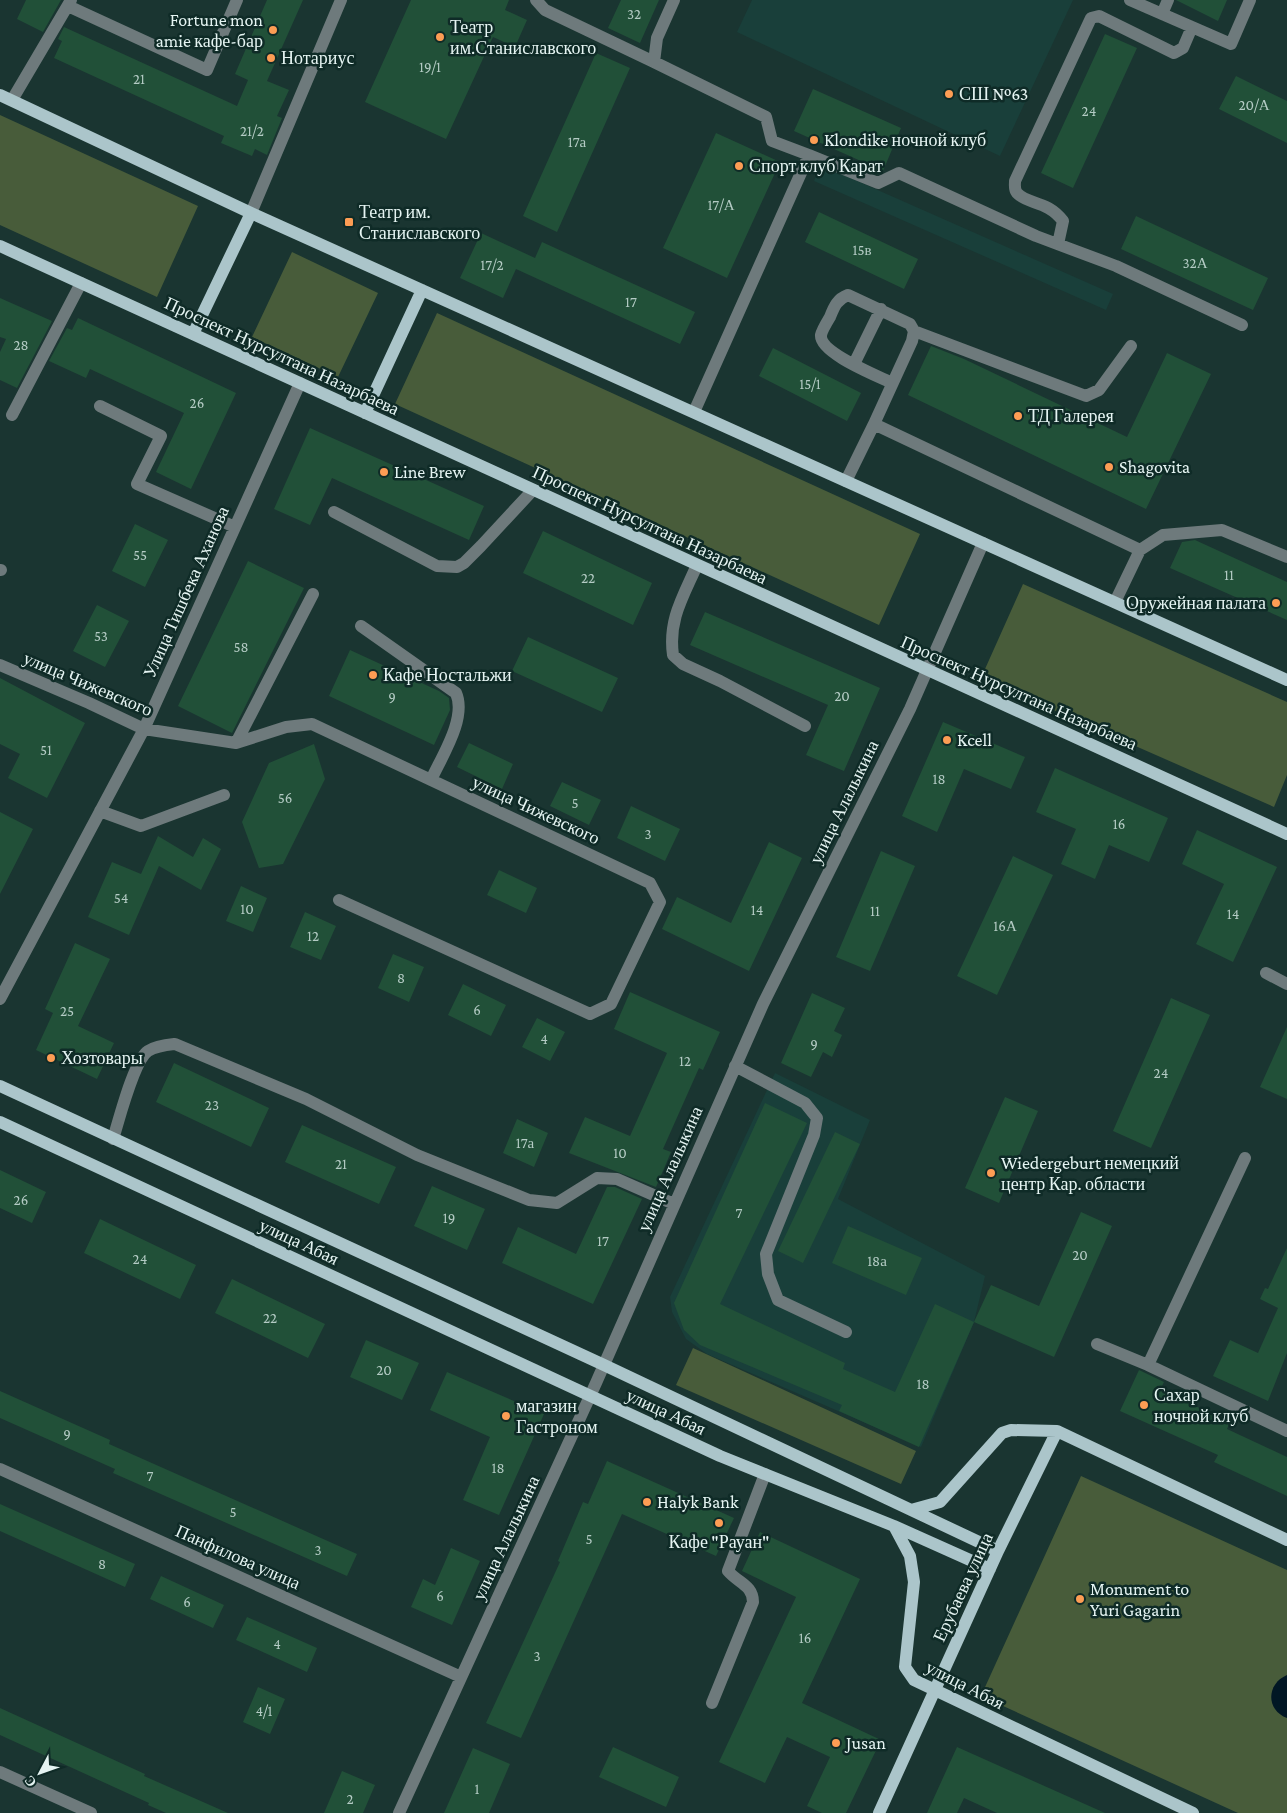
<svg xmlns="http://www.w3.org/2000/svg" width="1287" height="1813" font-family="'Crimson Pro',serif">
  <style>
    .built { fill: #193f3a }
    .green { fill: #485c3a }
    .water { fill: #011724 }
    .building { fill: #215038 }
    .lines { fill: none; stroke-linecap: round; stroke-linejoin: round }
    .minor { stroke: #6e7a7c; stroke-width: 12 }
    .major { stroke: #abc5ca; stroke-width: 12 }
    .poi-dot { fill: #fd9d54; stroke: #0f2b27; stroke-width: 2 }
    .labels { text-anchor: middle; stroke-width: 5; stroke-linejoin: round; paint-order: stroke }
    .number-label { font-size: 15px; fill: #b4cbc4 }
    .poi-label { font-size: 18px; fill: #e5f4f2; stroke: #0f2b27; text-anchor: start }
    .street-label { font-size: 18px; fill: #e5f4f2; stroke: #0f2b27 }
  </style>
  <rect width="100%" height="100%" fill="#1a3531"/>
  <path class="built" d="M752,0H1073L1000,156L737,32Z
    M821,165L1113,294L1106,310L814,181Z
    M775,1073L870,1120L838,1199L985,1276L974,1322L921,1447L707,1354L686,1339L672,1312L670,1297Z"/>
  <path class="green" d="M0,115L198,206L157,297L0,225Z
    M292,252L378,293L338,377L252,337Z
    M437,313L920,534L879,625L395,404Z
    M1023,584L1287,702V775L1274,807L981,678Z
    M693,1348L916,1451L901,1484L676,1385Z
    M1081,1476L1287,1570V1813H1238L981,1696Z"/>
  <path class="water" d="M1287,1675V1718C1266,1710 1266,1684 1287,1675Z"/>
  <path class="building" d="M26,0H61L43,32L17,19Z
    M267,0H303L267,81L289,90L277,116L282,118L267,155L255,149L252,156L221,143L224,136L54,58L62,41L58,39L64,27L237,106L248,80L235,74Z
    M411,0H509L505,10L527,20L515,47L493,37L446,139L365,102Z
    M621,0H659L640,43L608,28Z
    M1176,0H1227L1218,21Z
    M1105,34L1137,48L1073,188L1041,173Z
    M596,53L630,68L557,232L523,216Z
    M1236,76L1287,101V143L1219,109Z
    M813,89L901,128L883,171L794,131Z
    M716,133L780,162L727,278L663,248Z
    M819,212L918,259L904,289L805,242Z
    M1136,216L1268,278L1253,310L1121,249Z
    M481,233L535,258L542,242L695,312L680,344L516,269L503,298L460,278Z
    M0,298L52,321L17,388L0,380V352L6,339L0,337Z
    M78,318L236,393L191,489L156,472L184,413L90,369L86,378L49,361L67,328L72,330Z
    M931,346L964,359L1127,437L1167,353L1211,374L1146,509L908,395Z
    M773,348L861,393L847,421L759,376Z
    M310,428L484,506L469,540L332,478L310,525L274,509Z
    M135,524L168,540L145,587L112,571Z
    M543,531L652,583L633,625L523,573Z
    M1195,540L1287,582V620L1170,568L1182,542Z
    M248,561L304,588L232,733L178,706Z
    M97,605L129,621L105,667L73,651Z
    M705,612L880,688L844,771L806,755L828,705L690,645Z
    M528,637L618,678L602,712L512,671Z
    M350,650L439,691L449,698L450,710L434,745L329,696Z
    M0,678L85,723L47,798L8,778L20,754L0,744Z
    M943,722L1025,757L1011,789L964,769L937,832L902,816Z
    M469,743L513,764L502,789L457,767Z
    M314,744L325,779L283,864L259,868L242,822L269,763Z
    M1055,768L1168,818L1149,862L1109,845L1095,879L1061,864L1076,829L1036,812Z
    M562,782L601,800L589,825L550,806Z
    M631,806L680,829L665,861L617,838Z
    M0,812L33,829L0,894Z
    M1197,830L1277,867L1233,962L1196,944L1224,884L1182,864Z
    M158,836L193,857L203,838L221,849L201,890L159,866L129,935L88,917L112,862L141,874Z
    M769,842L802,858L749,971L662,929L677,897L731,923Z
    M881,851L915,866L870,971L836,957Z
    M1013,856L1053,875L997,995L957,976Z
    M499,870L537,888L526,913L487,895Z
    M241,886L267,898L253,932L226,921Z
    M305,912L336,926L321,960L290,947Z
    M75,943L110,959L78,1026L114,1043L97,1079L36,1050L53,1013L45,1009Z
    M393,954L424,967L409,1002L378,988Z
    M463,984L506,1005L491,1036L448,1015Z
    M630,992L720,1032L703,1070L699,1068L663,1149L671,1152L656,1187L569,1153L585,1117L630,1136L667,1053L614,1029Z
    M812,993L845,1008L834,1031L842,1035L832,1057L823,1052L811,1077L781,1063Z
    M1171,998L1210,1015L1151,1148L1113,1131Z
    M537,1018L565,1032L550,1061L522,1047Z
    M1287,1027V1099L1260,1087Z
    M174,1063L269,1108L251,1147L156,1102Z
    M1005,1097L1038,1111L999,1203L965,1188Z
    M765,1103L807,1123L720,1304L845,1363L843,1369L895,1392L935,1304L974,1322L919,1447L839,1411L842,1405L700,1345L684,1330L674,1303Z
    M517,1119L548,1133L534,1167L503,1153Z
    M302,1125L396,1167L379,1204L285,1162Z
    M835,1132L860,1144L803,1263L778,1251Z
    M0,1170L46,1192L32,1223L0,1208Z
    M432,1186L485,1209L467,1250L414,1226Z
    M607,1187H615L642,1199L593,1304L502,1263L518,1227L576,1254Z
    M1081,1212L1112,1226L1054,1357L974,1322L991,1285L1039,1306Z
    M100,1219L196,1265L180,1299L84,1253Z
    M848,1226L922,1258L906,1295L832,1263Z
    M1287,1248V1353L1268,1401L1213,1376L1230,1340L1258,1353L1278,1308L1260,1299L1265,1288L1268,1289Z
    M232,1279L325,1324L308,1358L215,1313Z
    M366,1340L419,1363L402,1400L350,1377Z
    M1139,1370L1164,1382L1160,1390L1230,1422L1227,1429L1287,1457V1496L1214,1462L1218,1455L1120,1411Z
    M447,1372L544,1414L499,1515L463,1500L490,1437L430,1410Z
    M0,1391L110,1440L109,1444L357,1554L347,1576L113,1473L115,1469L0,1418Z
    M607,1461L734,1518L716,1556L622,1514L521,1738L486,1723L560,1562L558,1561L583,1502L588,1504Z
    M0,1504L135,1564L125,1587L0,1531Z
    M760,1532L860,1579L802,1703L881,1740L846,1813H822L807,1806L830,1757L787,1737L765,1783L719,1762L796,1597L742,1571Z
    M451,1548L480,1561L452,1625L411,1607L423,1579L435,1585Z
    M161,1576L224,1605L213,1628L150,1599Z
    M247,1617L317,1648L307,1672L236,1640Z
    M258,1687L285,1699L270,1734L243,1722Z
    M0,1708L145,1774L144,1776L228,1813H166L148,1805L149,1803L0,1735Z
    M613,1747L679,1777L666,1807L599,1777Z
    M957,1747L1105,1813H997L964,1798L957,1813H927Z
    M473,1748L510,1764L489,1813H444Z
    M342,1771L375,1785L363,1813H324Z"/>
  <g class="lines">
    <path class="minor" d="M536,0L545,10L654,62
      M674,0L657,38L654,62L766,117L772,141L809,155
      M1130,0L1231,44L1250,0
      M68,6L207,70L237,0
      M1162,14L1168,0
      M12,100L71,0
      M251,213L341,0
      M1058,244L1063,221C1047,200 1028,205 1017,193C1014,189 1015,186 1015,181L1091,18L1099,16L1174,53L1183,48L1192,27
      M914,331L1086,396L1099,390L1131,346
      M854,364L881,309
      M100,406L161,436L137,484L235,527
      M694,412L809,155L878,183L899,173L1036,236L1116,266L1242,325
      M12,415L81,283
      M874,424L912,341L914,331L910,324L848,295C837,299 834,307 830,317C827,322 822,330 821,335C819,353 878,376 892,383
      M846,481L874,424L1140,550L1115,602
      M334,512L437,566L457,567L464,563L481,546L533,490
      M1140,550L1163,535L1222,530L1287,557
      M697,565C683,597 668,620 673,655L683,664L720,681L805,726
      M0,570H1
      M361,626L456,693C467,718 442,756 431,780
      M0,665L89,703L144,729L236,743L286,727L312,724L650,883L660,902L611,1004L590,1014L339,900
      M236,743L313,594
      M100,811L141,826L224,795
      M1266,973L1287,984
      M0,999L144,729L300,383
      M735,1066L805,1103L817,1118L814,1135L766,1254L768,1274L778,1300L846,1332
      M113,1139C119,1120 134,1060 148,1051C156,1046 166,1045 175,1044L306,1099L417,1155L529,1200L557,1203L597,1178L617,1179L674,1204
      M1097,1344L1148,1365L1287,1431
      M1148,1365L1245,1158
      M0,1469L461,1677
      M712,1703L753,1602C753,1585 738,1583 728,1571L765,1474
      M0,1772L91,1813
      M399,1813L596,1383L763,1004L910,709L983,543"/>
    <path class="major" d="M0,95L251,213L1287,680
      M0,246L1287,834
      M193,334L251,213
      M365,413L422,290
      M0,1086L604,1365L998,1551
      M0,1122L720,1456L894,1526L990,1569
      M911,1510L940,1502L1002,1433L1011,1430L1057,1431L1287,1540
      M894,1526L910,1556L914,1582L905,1667L914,1680L1193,1813
      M879,1813L998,1551L1057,1431"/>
  </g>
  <g class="poi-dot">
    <circle cx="273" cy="30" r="5"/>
    <circle cx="440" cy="37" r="5"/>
    <circle cx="271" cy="58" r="5"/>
    <circle cx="949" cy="94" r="5"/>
    <circle cx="814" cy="140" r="5"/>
    <circle cx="739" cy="166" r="5"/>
    <rect x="344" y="217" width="10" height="10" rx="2.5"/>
    <circle cx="1018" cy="416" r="5"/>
    <circle cx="1109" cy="467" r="5"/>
    <circle cx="384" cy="472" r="5"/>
    <circle cx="1276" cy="603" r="5"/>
    <circle cx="373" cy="675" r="5"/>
    <circle cx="947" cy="740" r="5"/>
    <circle cx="51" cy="1058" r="5"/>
    <circle cx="991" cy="1173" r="5"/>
    <circle cx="1144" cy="1405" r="5"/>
    <circle cx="506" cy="1416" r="5"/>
    <circle cx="647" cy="1502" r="5"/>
    <circle cx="719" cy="1523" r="5"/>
    <circle cx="1080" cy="1599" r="5"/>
    <circle cx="836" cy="1743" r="5"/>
  </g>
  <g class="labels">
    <g class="number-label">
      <text x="634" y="19">32</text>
      <text x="430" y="72">19/1</text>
      <text x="139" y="84">21</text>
      <text x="1254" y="110">20/А</text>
      <text x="1089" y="116">24</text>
      <text x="252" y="136">21/2</text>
      <text x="577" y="147">17а</text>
      <text x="721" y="210">17/А</text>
      <text x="862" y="255">15в</text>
      <text x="1195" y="268">32А</text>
      <text x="492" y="270">17/2</text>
      <text x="631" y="307">17</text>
      <text x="21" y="350">28</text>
      <text x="810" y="389">15/1</text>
      <text x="197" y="408">26</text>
      <text x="140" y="560">55</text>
      <text x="1229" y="580">11</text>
      <text x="588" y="583">22</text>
      <text x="101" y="641">53</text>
      <text x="241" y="652">58</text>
      <text x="842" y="701">20</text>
      <text x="392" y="702">9</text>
      <text x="46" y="755">51</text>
      <text x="939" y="784">18</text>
      <text x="285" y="803">56</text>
      <text x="575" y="808">5</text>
      <text x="1119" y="829">16</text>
      <text x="648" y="839">3</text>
      <text x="121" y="903">54</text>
      <text x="247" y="914">10</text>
      <text x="757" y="915">14</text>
      <text x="875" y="916">11</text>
      <text x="1233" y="919">14</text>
      <text x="1005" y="931">16А</text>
      <text x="313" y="941">12</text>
      <text x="401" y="983">8</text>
      <text x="477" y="1015">6</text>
      <text x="67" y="1016">25</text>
      <text x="544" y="1044">4</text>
      <text x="814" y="1049">9</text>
      <text x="685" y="1066">12</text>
      <text x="1161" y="1078">24</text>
      <text x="212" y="1110">23</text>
      <text x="525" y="1148">17а</text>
      <text x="620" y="1158">10</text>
      <text x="341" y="1169">21</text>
      <text x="21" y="1205">26</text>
      <text x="739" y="1218">7</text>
      <text x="449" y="1223">19</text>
      <text x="603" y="1246">17</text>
      <text x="1080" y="1260">20</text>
      <text x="140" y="1264">24</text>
      <text x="877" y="1266">18а</text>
      <text x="270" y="1323">22</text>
      <text x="384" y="1375">20</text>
      <text x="923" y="1389">18</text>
      <text x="67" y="1439">9</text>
      <text x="498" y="1473">18</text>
      <text x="150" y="1481">7</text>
      <text x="233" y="1517">5</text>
      <text x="589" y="1544">5</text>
      <text x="318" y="1555">3</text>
      <text x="102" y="1569">8</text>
      <text x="440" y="1601">6</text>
      <text x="187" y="1607">6</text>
      <text x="805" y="1643">16</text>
      <text x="277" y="1649">4</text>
      <text x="537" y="1661">3</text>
      <text x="264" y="1716">4/1</text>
      <text x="477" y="1794">1</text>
      <text x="350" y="1804">2</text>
    </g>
    <g class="poi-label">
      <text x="263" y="26" text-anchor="end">Fortune mon<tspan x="263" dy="21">amie кафе-бар</tspan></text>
      <text x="450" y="33">Театр<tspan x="450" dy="21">им.Станиславского</tspan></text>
      <text x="281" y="64">Нотариус</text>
      <text x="959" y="100">СШ №63</text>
      <text x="824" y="146">Klondike ночной клуб</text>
      <text x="749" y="172">Спорт клуб Карат</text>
      <text x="359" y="218">Театр им.<tspan x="359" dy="21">Станиславского</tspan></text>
      <text x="1028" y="422">ТД Галерея</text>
      <text x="1119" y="473">Shagovita</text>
      <text x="394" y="478">Line Brew</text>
      <text x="1266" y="609" text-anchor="end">Оружейная палата</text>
      <text x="383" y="681">Кафе Ностальжи</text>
      <text x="957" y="746">Kcell</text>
      <text x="61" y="1064">Хозтовары</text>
      <text x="1001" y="1169">Wiedergeburt немецкий<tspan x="1001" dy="21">центр Кар. области</tspan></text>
      <text x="1154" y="1401">Сахар<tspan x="1154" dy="21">ночной клуб</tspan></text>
      <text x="516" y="1412">магазин<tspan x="516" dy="21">Гастроном</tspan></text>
      <text x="657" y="1508">Halyk Bank</text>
      <text x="719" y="1548" text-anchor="middle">Кафе "Рауан"</text>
      <text x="1090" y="1595">Monument to<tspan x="1090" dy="21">Yuri Gagarin</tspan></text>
      <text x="846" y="1749">Jusan</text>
    </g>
    <g class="street-label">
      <text transform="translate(282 356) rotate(25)" y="6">Проспект Нурсултана Назарбаева</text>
      <text transform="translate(650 525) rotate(25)" y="6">Проспект Нурсултана Назарбаева</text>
      <text transform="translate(186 592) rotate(-66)" y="6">Улица Тишбека Аханова</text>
      <text transform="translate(88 684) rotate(23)" y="6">улица Чижевского</text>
      <text transform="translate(1019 693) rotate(24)" y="6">Проспект Нурсултана Назарбаева</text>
      <text transform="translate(844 802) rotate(-64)" y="6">улица Алалыкина</text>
      <text transform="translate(536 810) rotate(25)" y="6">улица Чижевского</text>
      <text transform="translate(670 1169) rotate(-66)" y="6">улица Алалыкина</text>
      <text transform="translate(299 1242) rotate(25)" y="6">улица Абая</text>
      <text transform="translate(666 1412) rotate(25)" y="6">улица Абая</text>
      <text transform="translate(506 1538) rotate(-65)" y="6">улица Алалыкина</text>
      <text transform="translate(238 1557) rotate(24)" y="6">Панфилова улица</text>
      <text transform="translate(963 1587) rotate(-65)" y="6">Ерубаева улица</text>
      <text transform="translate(965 1685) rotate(27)" y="6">улица Абая</text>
    </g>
  </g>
  <g transform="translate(40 1773) rotate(229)" stroke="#0f2b27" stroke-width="4" paint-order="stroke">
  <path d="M0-4L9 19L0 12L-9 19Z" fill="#e5f4f2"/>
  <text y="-8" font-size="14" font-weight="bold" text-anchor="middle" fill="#e5f4f2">С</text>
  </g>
</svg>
